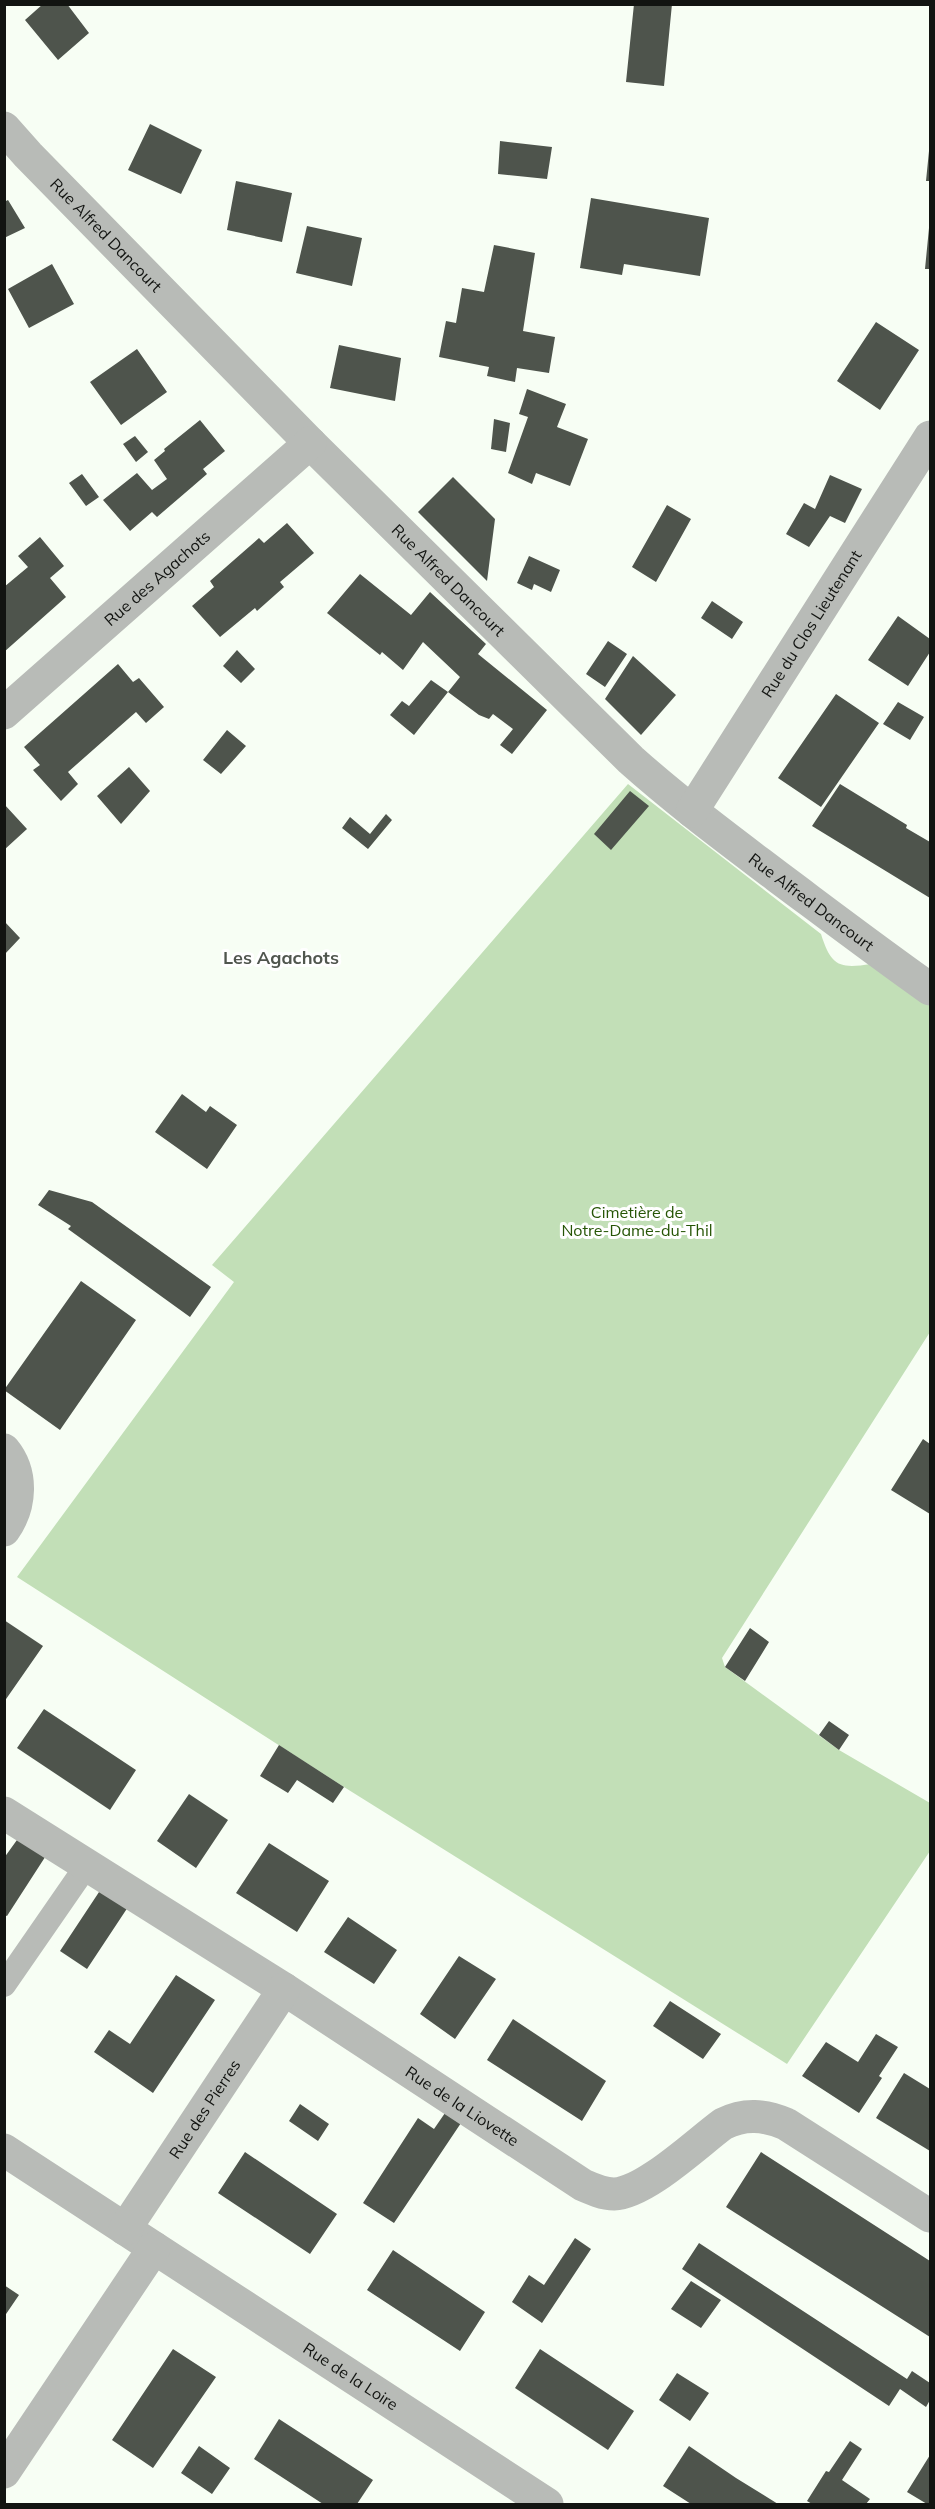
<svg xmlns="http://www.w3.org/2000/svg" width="935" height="2509" font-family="Mulish,sans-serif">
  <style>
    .green { fill: #c2dfb7 }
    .building { fill: #4e544c }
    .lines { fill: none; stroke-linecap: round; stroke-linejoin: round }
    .service { stroke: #b8bbb7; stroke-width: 24 }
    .minor { stroke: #b8bbb7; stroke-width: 33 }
    .labels { text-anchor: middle; stroke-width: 6; stroke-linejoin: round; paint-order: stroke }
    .street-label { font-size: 16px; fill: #121411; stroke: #fff }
    .park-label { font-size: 16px; fill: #265506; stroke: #fff }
    .neighbourhood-label { font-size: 18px; font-weight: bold; fill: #50564e; stroke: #fff }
  </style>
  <rect width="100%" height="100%" fill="#f7fef4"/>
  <path class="green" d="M628,784L821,934C831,966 839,969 871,964L930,1003V1332L722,1658L725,1667L839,1750L930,1803V1851L787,2064L344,1787L17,1577L234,1282L212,1265Z"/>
  <path class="building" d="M43,4H67L89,33L58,60L25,20Z
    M634,4H672L664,86L626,82Z
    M150,124L202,150L181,194L128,170Z
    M500,141L552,147L547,179L498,174Z
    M929,151H930V181H926Z
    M236,181L292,193L282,242L227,230Z
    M591,198L709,218L700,276L624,264L622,275L580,268Z
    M8,200L25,228L4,238V202Z
    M307,226L362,238L352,286L296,273Z
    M929,228L930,269H925Z
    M494,245L535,253L523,331L555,337L549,373L517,368L515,382L487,376L489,367L439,357L446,321L456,323L462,288L484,292Z
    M52,264L74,304L29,328L8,289Z
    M876,322L919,350L880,410L837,381Z
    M339,345L401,358L395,401L330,388Z
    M137,349L167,392L121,425L90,382Z
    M527,389L566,404L557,427L588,439L570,486L536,473L532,484L508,473L528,417L519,414Z
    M494,419L510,423L506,452L491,449Z
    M200,420L225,451L203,469L207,474L192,487L157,517L152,512L130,531L103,500L137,473L152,490L167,479L154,460L165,451L164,449Z
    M135,436L148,452L136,462L123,444Z
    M82,474L99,497L86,506L69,483Z
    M830,475L862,489L845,523L830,516L809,547L786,534L804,503L815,509Z
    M453,477L495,519L487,581L418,512Z
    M667,505L691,519L656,582L632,567Z
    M287,523L314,553L280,582L284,587L257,611L255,608L220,637L192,606L214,587L210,581L259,538L264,543Z
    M40,537L64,566L50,578L66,597L4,652V587L28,567L18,556Z
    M529,556L560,570L551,592L534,584L532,590L517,583Z
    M360,574L411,615L430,592L486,644L478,654L547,710L512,754L500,745L513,729L493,714L489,719L479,715L448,692L460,677L423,642L403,670L382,652L380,655L327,613Z
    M712,601L743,622L732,639L701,618Z
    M898,616L930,639V652L908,686L868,660Z
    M608,641L627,654L605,687L586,674Z
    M237,650L255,669L241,683L223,666Z
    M633,656L676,695L641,735L605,699Z
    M118,664L133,682L139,678L164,707L146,723L136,712L68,772L78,784L61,801L33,770L40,765L24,747Z
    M431,680L448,692L414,735L390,715L402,701L409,706Z
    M836,694L879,723L821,807L778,778Z
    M898,702L924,717L910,740L883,724Z
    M227,730L246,746L221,774L203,760Z
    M129,767L150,791L121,824L97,796Z
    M840,784L907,825L906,828L930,842V898L812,826Z
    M630,791L649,806L611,850L594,834Z
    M4,804L27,829L4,850Z
    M386,814L392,820L368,849L342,828L350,817L370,834Z
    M4,921L20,938L4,955Z
    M182,1094L206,1112L210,1106L237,1125L207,1169L155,1132Z
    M49,1190L92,1202L211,1287L190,1317L68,1229L71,1226L38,1205Z
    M81,1281L136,1320L60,1430L4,1390Z
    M923,1439L930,1444V1514L891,1490Z
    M4,1620L43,1646L4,1702Z
    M750,1628L769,1642L745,1681L725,1667Z
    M44,1709L136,1770L110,1810L17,1748Z
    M829,1721L849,1735L839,1750L819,1735Z
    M279,1745L344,1787L333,1803L297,1780L288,1793L260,1776Z
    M189,1794L228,1820L196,1868L157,1841Z
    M22,1833L49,1851L7,1916L4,1915V1858Z
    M269,1843L329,1881L297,1932L236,1893Z
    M103,1886L130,1904L87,1969L60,1951Z
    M348,1917L397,1950L374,1984L324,1952Z
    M459,1956L496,1979L455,2039L420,2014Z
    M176,1975L215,2000L153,2093L94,2052L109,2030L130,2044Z
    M670,2001L721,2034L703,2059L653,2026Z
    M513,2019L606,2081L582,2121L487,2060Z
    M876,2034L898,2047L879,2076L882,2078L859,2113L802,2076L826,2042L858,2062Z
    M904,2073L930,2089V2151L876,2118Z
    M300,2104L329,2124L318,2141L289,2121Z
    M445,2113L461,2123L394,2223L363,2203L418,2118L434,2129Z
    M245,2152L337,2214L310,2254L218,2193Z
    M761,2152L930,2261V2337L726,2207Z
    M575,2238L591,2249L542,2323L512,2302L529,2275L544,2285Z
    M699,2243L907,2379L912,2371L930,2383V2400L926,2407L900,2389L889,2406L682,2269Z
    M393,2250L485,2312L460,2351L367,2290Z
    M691,2281L721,2300L701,2328L671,2309Z
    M4,2285L19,2295L4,2317Z
    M173,2349L216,2377L153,2468L112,2440Z
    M540,2349L634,2411L608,2450L515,2388Z
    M677,2373L709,2393L690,2421L659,2400Z
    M279,2419L373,2480L357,2504H323L254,2459Z
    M850,2441L862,2449L842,2480L870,2499L866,2504H812L807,2501L826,2471L829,2472Z
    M199,2446L230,2468L212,2494L181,2473Z
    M689,2446L736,2478L778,2504H691L663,2486Z
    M930,2455V2504H927L907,2492Z"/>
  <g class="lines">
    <path class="service" d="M4,1985L87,1865"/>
    <g class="minor">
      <path id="s1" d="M4,128L28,155L310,443L631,760C678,802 728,839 778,877C829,915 879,953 930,989"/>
      <path id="s2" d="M4,713L310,443"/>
      <path id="s3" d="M692,811L930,437"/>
      <path d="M4,1450C23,1473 21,1506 4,1530"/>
      <path id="s4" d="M4,1813L284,1989L583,2185C592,2189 603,2194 614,2194C645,2193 697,2143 723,2124C745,2113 764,2115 786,2124L930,2216"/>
      <path id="s5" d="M4,2150L547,2504"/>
      <path id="s6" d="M125,2229L284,1989"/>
      <path d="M4,2472L154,2248"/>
    </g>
  </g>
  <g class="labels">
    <g class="street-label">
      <text dy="6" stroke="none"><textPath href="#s1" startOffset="148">Rue Alfred Dancourt</textPath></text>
      <text dy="6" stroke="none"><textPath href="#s2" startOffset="204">Rue des Agachots</textPath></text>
      <text dy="6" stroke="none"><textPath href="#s1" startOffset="634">Rue Alfred Dancourt</textPath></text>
      <text dy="6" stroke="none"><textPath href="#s3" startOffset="222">Rue du Clos Lieutenant</textPath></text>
      <text dy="6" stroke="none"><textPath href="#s1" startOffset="1120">Rue Alfred Dancourt</textPath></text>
      <text dy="6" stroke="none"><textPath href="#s4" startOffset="544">Rue de la Liovette</textPath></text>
      <text dy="6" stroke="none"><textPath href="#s6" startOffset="144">Rue des Pierres</textPath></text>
      <text dy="6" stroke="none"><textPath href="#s5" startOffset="414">Rue de la Loire</textPath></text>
    </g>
    <g class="park-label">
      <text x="637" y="1218">Cimetière de<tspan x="637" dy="18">Notre-Dame-du-Thil</tspan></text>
    </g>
    <g class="neighbourhood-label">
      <text x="281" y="964">Les Agachots</text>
    </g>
  </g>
  <rect width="935" height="2509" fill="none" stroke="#121411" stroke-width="12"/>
</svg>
